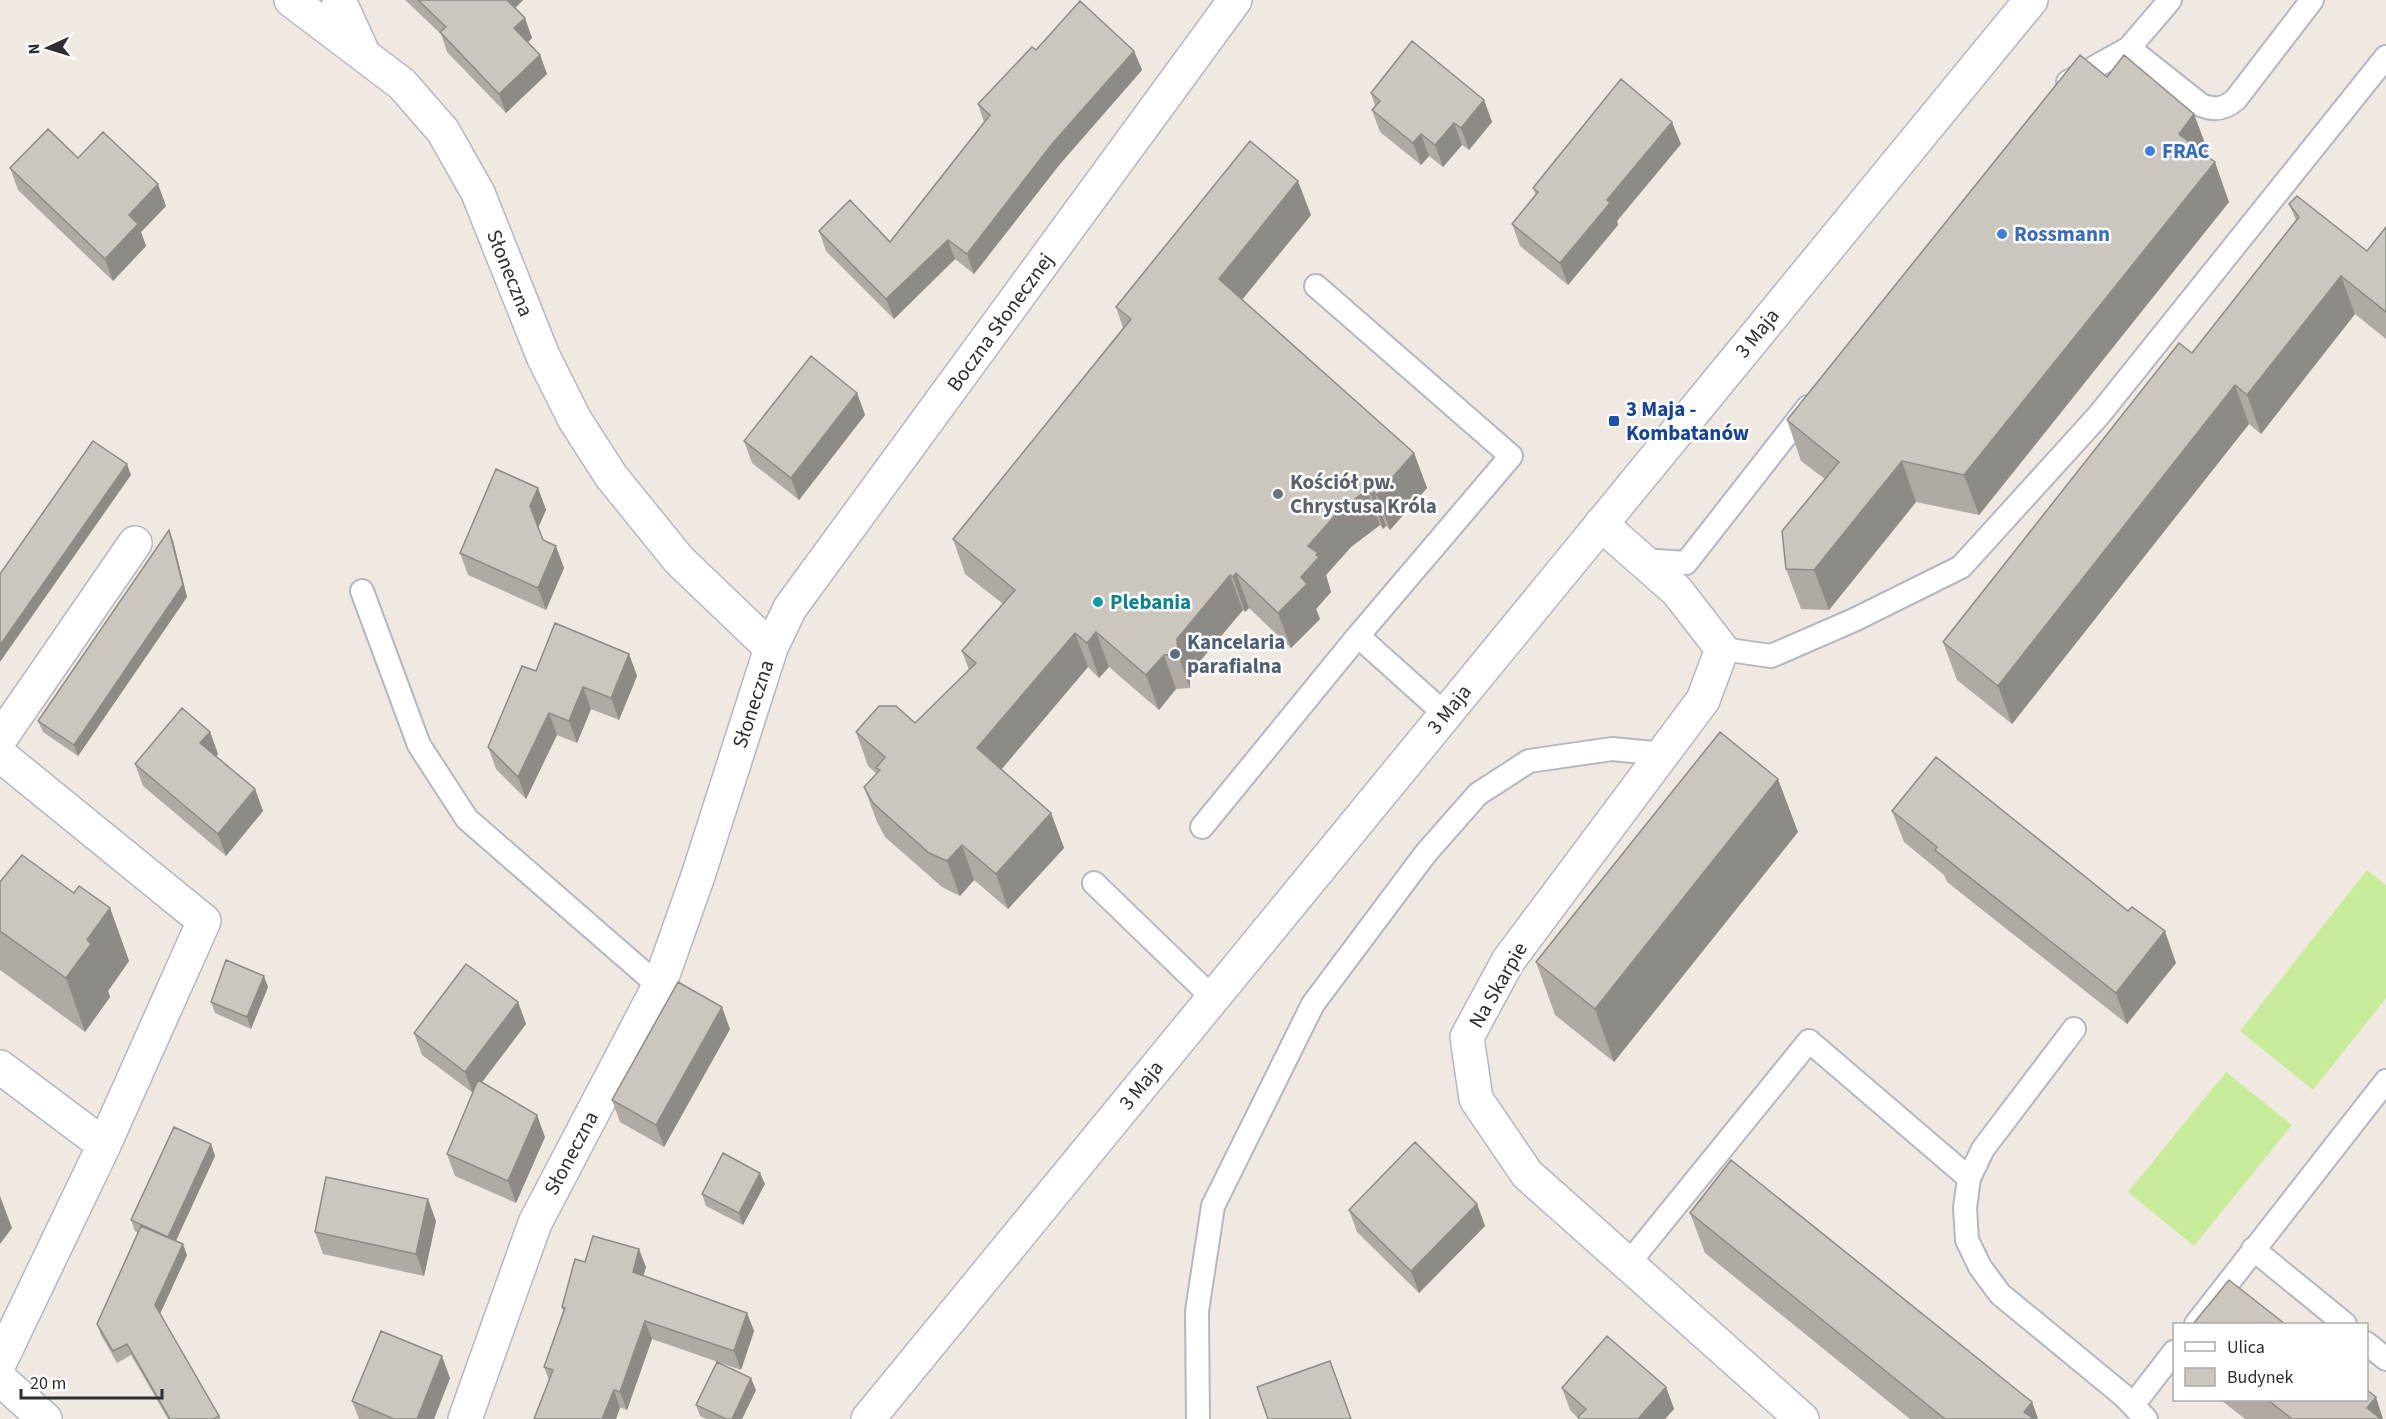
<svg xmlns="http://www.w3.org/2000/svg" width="2386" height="1419" font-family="'Source Sans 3',sans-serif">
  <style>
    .pitch { fill: #c9ec9a }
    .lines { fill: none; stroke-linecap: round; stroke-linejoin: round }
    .lane-casing { stroke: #b4b7c1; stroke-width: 26 }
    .street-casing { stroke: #b4b7c1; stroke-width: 36 }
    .secondary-casing { stroke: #b4b7c1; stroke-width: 36 }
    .lane { stroke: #fff; stroke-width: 22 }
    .street { stroke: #fff; stroke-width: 33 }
    .secondary { stroke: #fff; stroke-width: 33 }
    .wall { fill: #afaba4 }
    .shaded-wall { fill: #8e8b86 }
    .building { fill: #cbc7bf; stroke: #8e8b86; stroke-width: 1.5 }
    .shop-dot { fill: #3f7fe0; stroke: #fff; stroke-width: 2 }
    .transit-dot { fill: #1a4fb4; stroke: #fff; stroke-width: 2 }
    .worship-dot { fill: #6b7280; stroke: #fff; stroke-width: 2 }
    .culture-dot { fill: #0f9aa8; stroke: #fff; stroke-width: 2 }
    .service-dot { fill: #5c6f8a; stroke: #fff; stroke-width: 2 }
    .labels { text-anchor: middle; stroke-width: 5; stroke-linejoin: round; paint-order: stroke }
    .shop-label { font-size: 21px; font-weight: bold; fill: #366cbe; stroke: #fff; text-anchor: start }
    .street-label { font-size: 21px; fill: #2e2e2e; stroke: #fff }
    .transit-label { font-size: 21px; font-weight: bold; fill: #164399; stroke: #fff; text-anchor: start }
    .worship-label { font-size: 21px; font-weight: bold; fill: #5b616d; stroke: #fff; text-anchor: start }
    .culture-label { font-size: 21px; font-weight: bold; fill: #0d838f; stroke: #fff; text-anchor: start }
    .service-label { font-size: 21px; font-weight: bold; fill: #4e5e75; stroke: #fff; text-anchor: start }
  </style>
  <rect width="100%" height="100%" fill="#efe9e1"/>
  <path class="pitch" d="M2367,870L2386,885V998L2313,1090L2240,1031Z
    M2226,1072L2292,1125L2194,1246L2128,1192Z"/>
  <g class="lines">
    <g class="lane-casing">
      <path id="lane" d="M2129,48L2201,105C2215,111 2225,109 2236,99L2312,0
        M2068,82L2129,48L2170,0
        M1316,286L1511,456L1358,636
        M1642,560L1686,563L1808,407
        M362,591L419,745L467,819L659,986
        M1722,649L1771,656L1854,620L1961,567L2099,415L2386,57
        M1202,827L1358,636L1445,714
        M1094,883L1213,998
        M2074,1029L1983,1149L1969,1178L1965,1208L1967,1240L1980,1267L2000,1294L2124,1396L2146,1419
        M2253,1249L2345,1324
        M1628,1264L1809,1041L1969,1178
        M2196,1324L2386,1081
        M2366,1343L2386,1359
        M2133,1405L2174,1352
        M1198,1419L1197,1311L1213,1206L1313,1004L1426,853L1478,794L1529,761L1612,749L1663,754"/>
    </g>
    <g class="street-casing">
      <path id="street" d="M291,0L402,84L443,131L478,193L543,356L575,420L611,476L679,560L771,648L698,876L659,986L535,1223L465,1419
        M339,0L362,51
        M1601,524L1677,591L1722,649L1703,700L1508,961L1467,1037L1476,1099L1527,1174L1802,1419
        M771,648L790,608L1235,0
        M0,739L135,543
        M0,755L204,921L104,1145L0,1362
        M0,1067L104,1145
        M0,1379L45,1419"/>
    </g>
    <g class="secondary-casing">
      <path id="secondary" d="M868,1419L2031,0"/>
    </g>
    <use href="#lane" class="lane"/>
    <use href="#street" class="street"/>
    <use href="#secondary" class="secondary"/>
  </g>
  <path class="wall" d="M405,0H523L515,8L532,38L528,42L540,55L547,74L506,113L447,52L441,34Z
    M1036,50L1134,51L1142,70L1060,164L974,274L955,259L894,319L826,251L819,231L890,242L984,122L978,104Z
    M2107,77L2209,154L2207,156L2229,202L1979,515L1916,502L1829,610L1801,609L1786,569L1825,479L1801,461L1787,420Z
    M1371,93L1484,100L1492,122L1469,150L1462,145L1443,167L1429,156L1421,165L1380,132L1372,110L1375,106Z
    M1681,144L1617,221L1618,225L1568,285L1520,246L1512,224L1536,195L1533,188Z
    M78,158L166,206L141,232L146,246L113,281L18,190L10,168Z
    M2289,204L2367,251L2386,227V339L2355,314L2261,434L2249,424L2012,724L1957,680L1943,642L2192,353L2296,220Z
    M1311,215L1242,300L1414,453L1427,488L1390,530L1386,526L1383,529L1380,525L1351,547L1326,575L1331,592L1316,609L1320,619L1291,648L1249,608L1245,612L1243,610L1190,673V688L1176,689L1159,710L1109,667L1099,678L1088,667L1001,769L1051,813L1064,848L1008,909L974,880L960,896L942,887L885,837L877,822L864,787L877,774L868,766L856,732L915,723L969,670L962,651L1003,604L965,574L953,539L1123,328L1116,307Z
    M857,393L865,415L799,500L752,463L744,441Z
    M538,488L546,510L538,528L543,540L564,568L546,610L468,575L460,553Z
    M169,530L173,541L187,597L78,756L43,732L38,721Z
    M629,654L637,676L619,720L591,709L577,743L557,735L526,799L496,769L488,747L536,671Z
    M210,732L218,754L216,756L255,789L263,811L226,856L143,786L135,764Z
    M1892,811L2176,963L2127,1024L1947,882L1944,875L1904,842Z
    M1798,832L1614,1062L1555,1015L1536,962Z
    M0,882L74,893L110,908L129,961L108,991L110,997L85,1032L0,970Z
    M268,987L251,1029L215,1013L211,1002Z
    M518,1002L526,1024L482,1082L545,1137L516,1203L455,1176L447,1154L473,1093L422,1055L414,1033Z
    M730,1029L664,1147L620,1122L612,1100Z
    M211,1144L215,1156L176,1241L187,1255L160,1314L221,1419H168L131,1355L117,1363L101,1335L97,1324L138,1233L135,1231L131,1220Z
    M765,1184L743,1225L706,1206L702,1194Z
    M1477,1204L1485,1226L1419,1293L1357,1232L1349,1210Z
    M1690,1213L2032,1402L2038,1419H1910L1705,1253Z
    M436,1221L424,1276L323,1254L315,1232Z
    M585,1262L646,1267L643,1276L747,1313L754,1331L741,1370L652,1339L627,1410L549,1380L544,1367L563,1311L562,1307Z
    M450,1378L434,1419H359L352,1401Z
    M1666,1387L1674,1409L1665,1419H1579L1570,1410L1562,1388Z
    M756,1390L742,1419H706L700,1416L696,1405Z
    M2221,1400H2367L2383,1419H2245Z"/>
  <path class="shaded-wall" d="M504,0H523L509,14Z
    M525,18L532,38L522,48L514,28Z
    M1134,51L1142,70L1060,164L974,274L967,254L1052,144Z
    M540,55L547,74L506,113L499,94Z
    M1484,100L1492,122L1469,150L1461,128Z
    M2194,114L2209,154L2194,174L2179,134Z
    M1672,122L1681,144L1617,221L1618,225L1568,285L1560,263L1607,200Z
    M1454,123L1462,145L1443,167L1435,145Z
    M1421,134L1429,156L1421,165L1413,143Z
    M2215,162L2229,202L1979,515L1964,475Z
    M1298,181L1311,215L1231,313L1219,279Z
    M158,184L166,206L141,232L146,246L113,281L105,259L129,215Z
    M948,240L955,259L894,319L886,299Z
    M2341,276L2355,314L2261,434L2247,395Z
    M2235,385L2249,424L2012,724L1998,686Z
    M857,393L865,415L799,500L791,478Z
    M1414,453L1427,488L1390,530L1377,495Z
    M1902,461L1916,502L1829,610L1814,570Z
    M127,464L131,475L0,662V645Z
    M538,488L546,510L538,528L530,506Z
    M1367,490L1380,525L1351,547L1326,575L1331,592L1316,609L1320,619L1291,648L1278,613L1301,577L1308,546L1338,512Z
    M1374,492L1386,526L1383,529L1371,494Z
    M169,530L173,541L187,597L78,756L74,745Z
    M556,546L564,568L546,610L538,588Z
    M1236,573L1249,608L1245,612L1233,577Z
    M1230,575L1243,610L1190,673V688L1178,654L1177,639Z
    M1096,632L1109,667L1099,678L1087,643Z
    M1075,633L1088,667L990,783L977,748Z
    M629,654L637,676L619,720L611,698Z
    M1164,655L1176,689L1159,710L1146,675Z
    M583,687L591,709L577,743L569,721Z
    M549,713L557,735L526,799L518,777Z
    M210,732L218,754L208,765L200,743Z
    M1778,779L1798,832L1614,1062L1595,1009Z
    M255,789L263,811L226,856L218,834Z
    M1051,813L1064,848L1008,909L996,874Z
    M962,845L974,880L960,896L947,861Z
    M110,908L129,961L108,991L110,997L85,1032L66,978L87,940Z
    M2165,931L2176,963L2127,1024L2116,993Z
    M264,976L268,987L251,1029L247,1017Z
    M518,1002L526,1024L473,1094L465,1072Z
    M722,1007L730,1029L664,1147L656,1125Z
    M537,1115L545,1137L516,1203L508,1181Z
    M211,1144L215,1156L172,1249L168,1237Z
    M760,1173L765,1184L743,1225L739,1213Z
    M0,1196L12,1228L0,1244Z
    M428,1199L436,1221L424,1276L416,1254Z
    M1477,1204L1485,1226L1419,1293L1411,1271Z
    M183,1244L187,1255L159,1316L155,1305Z
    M639,1249L646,1267L639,1291L633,1272Z
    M747,1313L754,1331L741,1370L734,1351Z
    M645,1321L652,1339L627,1410L620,1392Z
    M442,1356L450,1378L434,1419H417Z
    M751,1378L756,1390L742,1419H732Z
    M1666,1387L1674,1409L1665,1419H1638Z
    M614,1390L620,1408L616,1419H602Z
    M2376,1397L2383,1419H2371L2367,1408Z
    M2032,1402L2038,1419H2027L2024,1412Z"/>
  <path class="building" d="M418,0H507L525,18L514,28L540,55L499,94L440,32L446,27Z
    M1080,1L1134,51L1052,144L967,254L948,240L886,299L819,231L850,200L890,242L990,115L978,104L1032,47L1036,50Z
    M1412,41L1484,100L1461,128L1454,123L1435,145L1421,134L1413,143L1372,110L1380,101L1371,93Z
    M2080,55L2107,77L2124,55L2194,114L2179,134L2215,162L1964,475L1902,461L1814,570L1786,569L1782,531L1839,462L1787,420Z
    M1621,79L1672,122L1607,200L1610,203L1560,263L1512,224L1538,192L1533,188Z
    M48,129L78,158L103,132L158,184L129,215L138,224L105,259L10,168Z
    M1250,141L1298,181L1219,279L1414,453L1377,495L1374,492L1371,494L1367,490L1338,512L1308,546L1318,553L1316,555L1319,557L1301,577L1307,584L1278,613L1236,573L1233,577L1230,575L1177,639L1178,654L1164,655L1146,675L1096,632L1087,643L1075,633L977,748L1051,813L996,874L962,845L947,861L929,853L873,803L864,787L880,770L876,768L885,757L856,732L879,706H896L915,723L976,663L962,651L1015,590L953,539L1131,319L1116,307Z
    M2297,196L2367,251L2386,227V312L2341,276L2247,395L2235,385L1998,686L1943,642L2179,343L2192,353L2299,217L2289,204Z
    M811,356L857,393L791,478L744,441Z
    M93,441L127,464L0,645V574Z
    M496,469L538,488L530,506L543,540L556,546L538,588L460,553Z
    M169,530L183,585L74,745L38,721Z
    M555,623L629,654L611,698L583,687L569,721L549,713L518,777L488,747L522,666L536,671Z
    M182,708L210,732L200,743L255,789L218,834L135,764Z
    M1720,732L1778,779L1595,1009L1536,962Z
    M1936,757L2128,911L2132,907L2165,931L2116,993L1935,850L1937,847L1892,811Z
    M22,855L74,893L79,886L110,908L87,940L91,944L66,978L0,931V882Z
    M226,960L264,976L247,1017L211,1002Z
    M466,964L518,1002L465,1072L414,1033Z
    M678,982L722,1007L656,1125L612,1100Z
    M478,1080L537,1115L508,1181L447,1154Z
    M174,1127L211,1144L168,1237L131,1220Z
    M1415,1142L1477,1204L1411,1271L1349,1210Z
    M723,1153L760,1173L739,1213L702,1194Z
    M1731,1160L2032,1402L2024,1412L2034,1419H1945L1690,1213Z
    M326,1177L428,1199L416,1254L315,1232Z
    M141,1226L183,1244L155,1305L219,1416L214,1419H170L127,1344L113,1351L97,1324Z
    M593,1236L639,1249L633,1272L747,1313L734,1351L645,1321L620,1392L614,1390L602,1419H534L553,1370L544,1367L565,1308L562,1307L575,1259L585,1262Z
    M2229,1280L2285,1324H2193Z
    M381,1331L442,1356L417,1419H394L352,1401Z
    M1607,1336L1666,1387L1638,1419H1580L1578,1417L1586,1409L1562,1388Z
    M1330,1361L1351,1419H1268L1257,1387Z
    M717,1362L751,1378L732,1419H726L696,1405Z
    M2367,1390L2376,1397L2367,1408L2381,1419H2292L2268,1400H2367Z"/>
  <g class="shop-dot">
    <circle cx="2150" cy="151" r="6"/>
    <circle cx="2002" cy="234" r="6"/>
  </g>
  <rect class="transit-dot" x="1608" y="415" width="12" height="12" rx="3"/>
  <circle class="worship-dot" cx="1278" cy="494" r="6"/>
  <circle class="culture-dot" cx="1098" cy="602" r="6"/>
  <circle class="service-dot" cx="1175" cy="654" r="6"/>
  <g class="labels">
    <g class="shop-label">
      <text x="2162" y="158">FRAC</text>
      <text x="2014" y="241">Rossmann</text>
    </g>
    <g class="street-label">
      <text transform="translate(510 273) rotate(68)" y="7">Słoneczna</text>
      <text transform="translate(1000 322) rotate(-54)" y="7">Boczna Słonecznej</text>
      <text transform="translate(1757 333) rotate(-51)" y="7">3 Maja</text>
      <text transform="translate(753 704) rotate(-72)" y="7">Słoneczna</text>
      <text transform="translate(1449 709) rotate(-51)" y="7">3 Maja</text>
      <text transform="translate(1498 985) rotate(-60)" y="7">Na Skarpie</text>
      <text transform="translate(1141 1085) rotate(-51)" y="7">3 Maja</text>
      <text transform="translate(571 1153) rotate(-62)" y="7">Słoneczna</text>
    </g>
    <g class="transit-label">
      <text x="1626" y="416">3 Maja -<tspan x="1626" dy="24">Kombatanów</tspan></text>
    </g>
    <g class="worship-label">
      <text x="1290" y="489">Kościół pw.<tspan x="1290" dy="24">Chrystusa Króla</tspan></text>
    </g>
    <g class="culture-label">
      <text x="1110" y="609">Plebania</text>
    </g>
    <g class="service-label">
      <text x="1187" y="649">Kancelaria<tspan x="1187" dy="24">parafialna</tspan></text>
    </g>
  </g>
  <rect x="2173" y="1323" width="195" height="78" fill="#ffffff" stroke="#ababab" stroke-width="1.5"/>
  <rect x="2185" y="1342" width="30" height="9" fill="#ffffff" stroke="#ababab" stroke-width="1.5"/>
  <text x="2227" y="1353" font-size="18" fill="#2e2e2e">Ulica</text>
  <rect x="2185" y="1368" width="30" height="18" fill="#cbc7bf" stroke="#ababab" stroke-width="1.5"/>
  <text x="2227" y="1383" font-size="18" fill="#2e2e2e">Budynek</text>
  <g transform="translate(48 48) rotate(266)" stroke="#ffffff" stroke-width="4.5" paint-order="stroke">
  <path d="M0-4.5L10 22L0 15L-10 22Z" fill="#2e2e2e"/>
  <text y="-9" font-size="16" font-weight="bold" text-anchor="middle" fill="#2e2e2e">N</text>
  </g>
  <path d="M21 1389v9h141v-9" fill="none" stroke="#2e2e2e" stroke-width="3"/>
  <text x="30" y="1389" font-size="18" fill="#2e2e2e" stroke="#ffffff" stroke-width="4.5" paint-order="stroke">20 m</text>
</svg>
